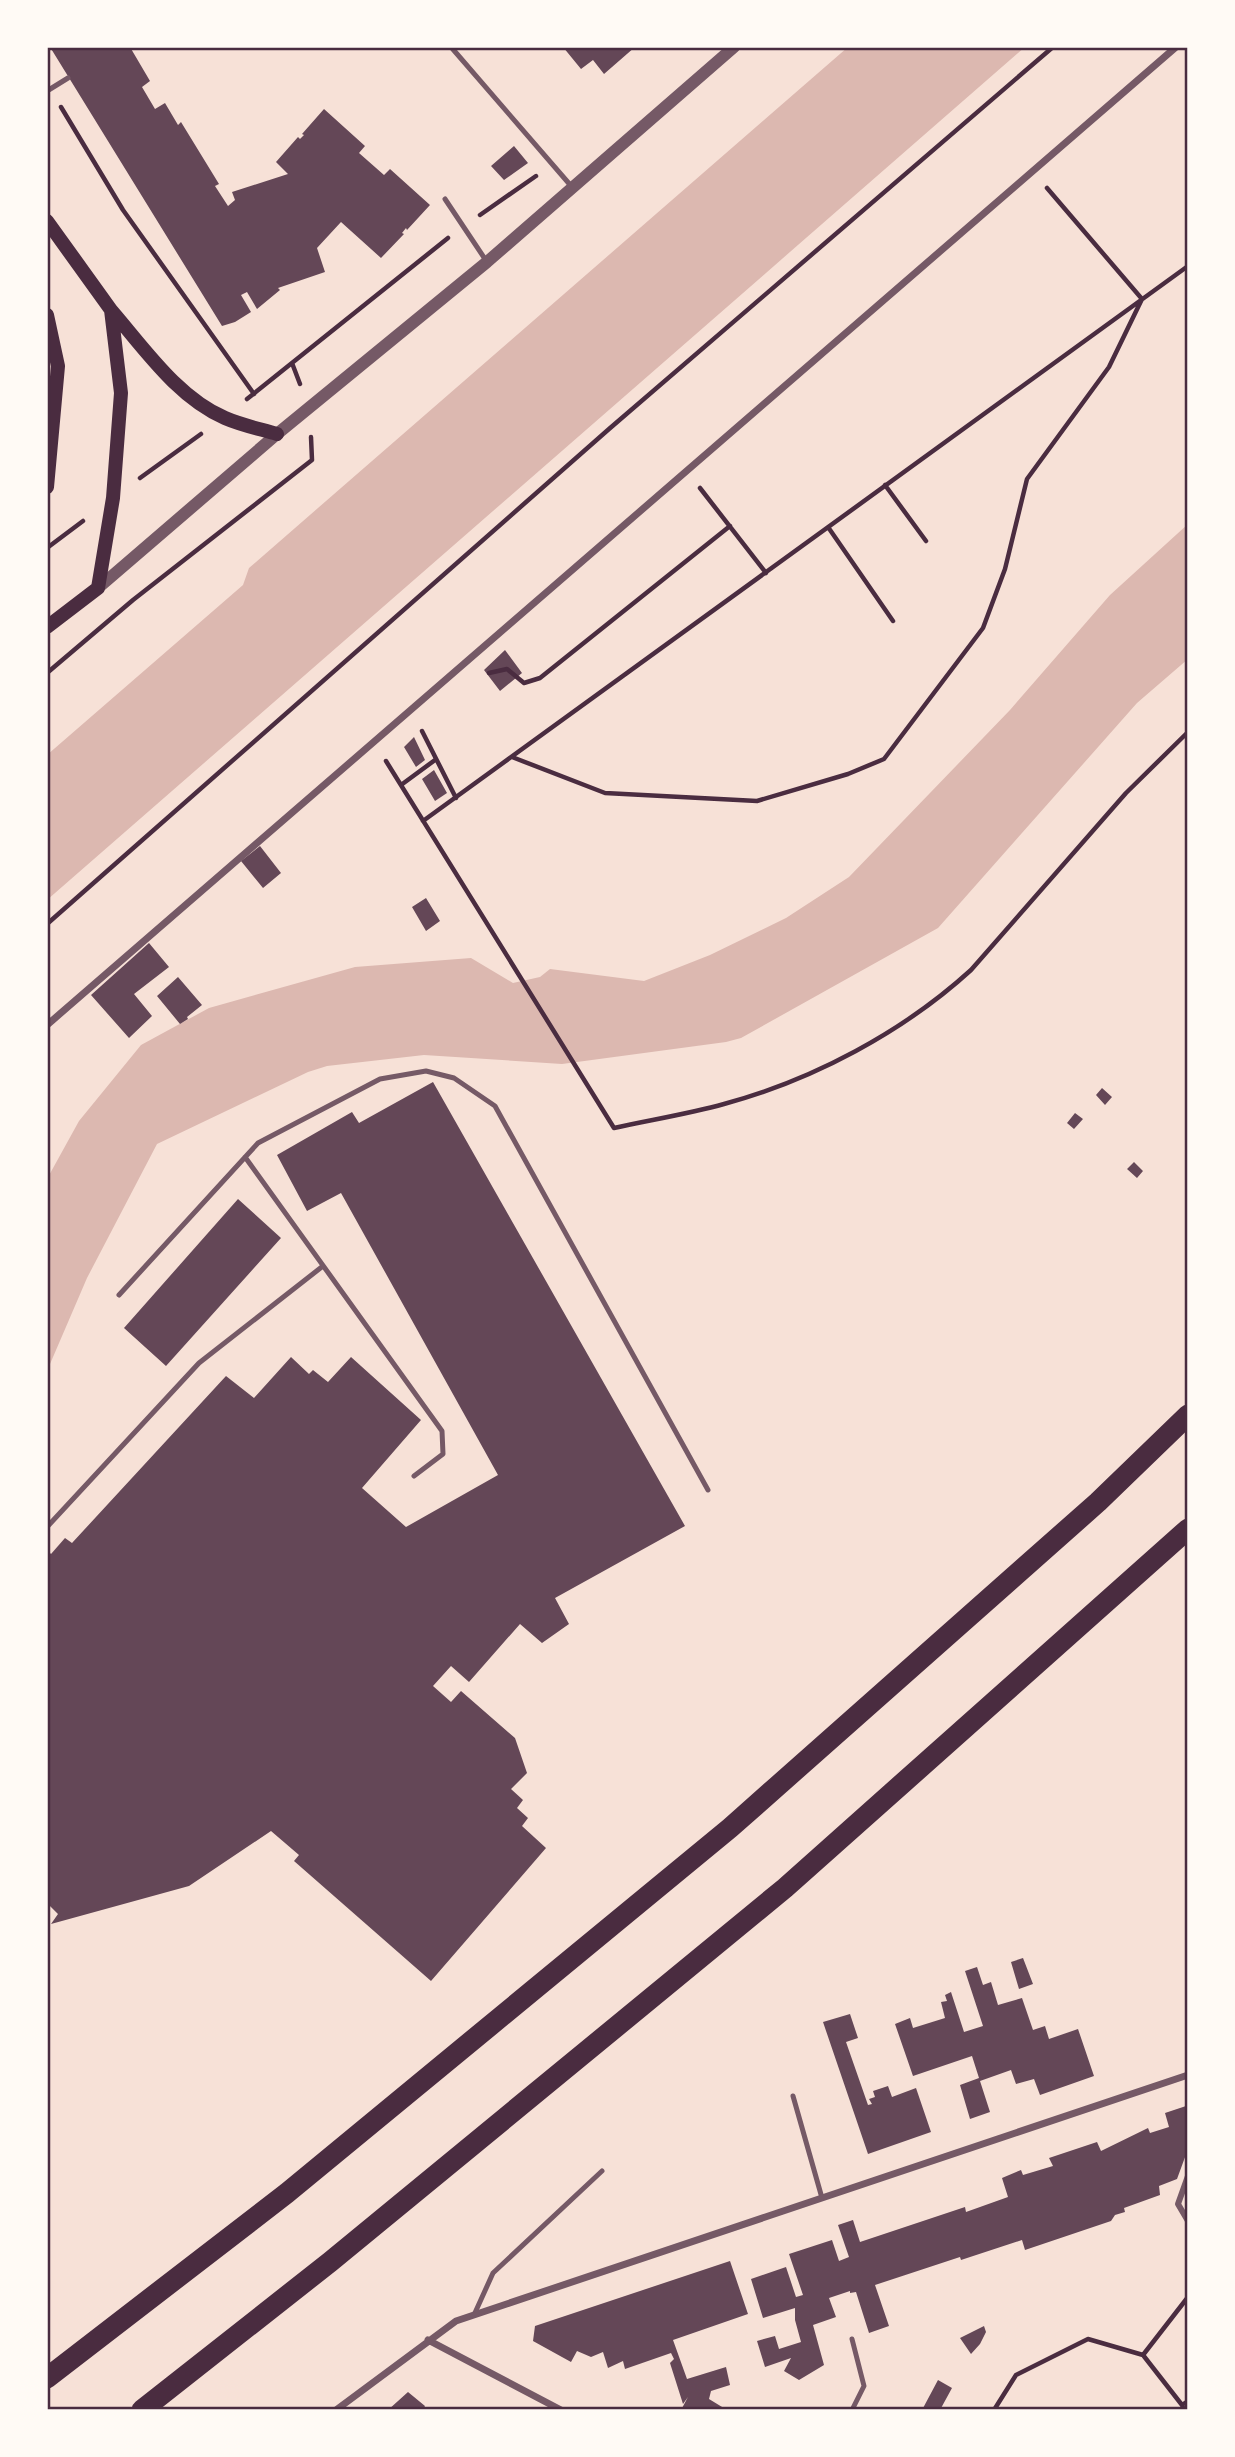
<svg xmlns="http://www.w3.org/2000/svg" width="1235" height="2457" font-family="'Noto Sans',sans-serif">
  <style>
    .water { fill: #dcb8b0 }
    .building { fill: #644757 }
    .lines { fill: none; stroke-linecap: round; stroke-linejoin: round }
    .path { stroke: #4a2c40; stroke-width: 4.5 }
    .service { stroke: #755966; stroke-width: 5 }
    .pedestrian { stroke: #755966; stroke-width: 6 }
    .minor { stroke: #755966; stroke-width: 7 }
    .tertiary { stroke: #755966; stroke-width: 12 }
    .secondary { stroke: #4a2c40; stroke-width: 14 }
    .motorway { stroke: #4a2c40; stroke-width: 21 }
    .neatline { fill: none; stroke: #4a2c40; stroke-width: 2.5 }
  </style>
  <rect width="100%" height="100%" fill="#f7e1d7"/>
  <path class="water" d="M848,47H1025L47,900V755L243,585L249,568Z
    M1188,524V659L1137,703L938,928L741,1038L726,1042L562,1064L424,1055L327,1066L308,1072L157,1144L87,1278L47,1371V1179L79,1121L141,1045L209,1008L355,967L471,958L513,983L540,977L550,969L644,981L710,955L786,918L849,877L1010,710L1110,595Z"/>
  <path class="building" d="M50,47H130L150,81L142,87L155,109L165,103L178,125L181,122L219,184L215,186L228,206L235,200L232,192L288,174L276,162L298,137L300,139L304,135L302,134L324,109L365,146L359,153L384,175L390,169L430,205L407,230L406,228L402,233L404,234L381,258L341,222L317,248L325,272L278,288L280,290L257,309L247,292L241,295L251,312L235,322L222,326Z
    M563,47H635L604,74L593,60L581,69Z
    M514,146L528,163L504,180L491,166Z
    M505,650L522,673L500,691L484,670Z
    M414,737L425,760L416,767L404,747Z
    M434,770L447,793L435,801L422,779Z
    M260,846L281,873L263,888L241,861Z
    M426,898L440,921L426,931L412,907Z
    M149,943L169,967L134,994L152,1016L129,1038L91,995Z
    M178,977L202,1005L187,1017L188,1019L180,1024L157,996Z
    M433,1082L685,1526L555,1598L569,1624L542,1643L520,1624L469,1682L451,1666L433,1686L451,1702L461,1691L515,1738L527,1773L511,1789L523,1800L517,1808L528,1818L522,1826L546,1848L431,1981L294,1861L299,1855L271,1831L189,1886L51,1924L58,1914L47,1903L49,1552L51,1554L65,1538L72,1543L226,1376L254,1398L291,1357L309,1374L313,1370L328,1382L351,1357L421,1420L362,1488L406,1527L498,1475L341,1193L307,1211L277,1155L352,1112L359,1123Z
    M1102,1088L1112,1097L1105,1105L1096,1095Z
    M1075,1113L1083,1119L1074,1129L1067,1123Z
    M1134,1162L1143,1171L1137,1178L1127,1169Z
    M238,1199L281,1238L166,1366L124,1328Z
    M1023,1958L1033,1984L1019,1989L1011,1962Z
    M977,1967L983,1985L991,1982L998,2005L1022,1998L1033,2030L1045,2026L1049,2039L1078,2029L1094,2076L1040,2095L1034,2079L1016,2084L1011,2070L980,2081L990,2112L970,2119L960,2085L979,2078L972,2056L913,2076L895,2024L910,2018L913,2028L945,2018L941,2002L947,2001L945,1995L951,1992L964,2032L983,2026L965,1971Z
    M850,2014L858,2038L846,2042L868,2105L872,2104L869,2099L875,2097L873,2091L888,2086L892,2097L916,2088L931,2132L868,2154L823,2022Z
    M1186,2106L1188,2110V2149L1177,2179L1159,2186L1160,2195L1124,2208L1125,2212L1115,2215L1111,2221L1025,2250L1022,2240L961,2260L960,2257L875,2285L889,2326L869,2333L856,2292L850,2293V2291L829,2298L836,2317L813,2325L824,2365L799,2380L784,2371L791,2358L765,2367L757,2341L775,2336L779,2349L801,2342L795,2320V2308L763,2318L751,2279L786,2267L796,2297L803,2295L789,2254L832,2240L839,2261L849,2257L838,2225L853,2220L860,2242L965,2207L966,2212L1008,2197L1002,2178L1021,2170L1023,2175L1053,2166L1049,2158L1097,2142L1101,2151L1148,2128L1150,2133L1169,2127L1165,2113Z
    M730,2261L748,2314L673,2340L687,2379L726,2367L730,2385L711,2391L709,2399L727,2410H681L688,2397L683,2404L670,2363L674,2359L671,2353L625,2369L623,2361L608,2368L603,2352L591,2357L577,2351L571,2362L533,2341L535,2326Z
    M984,2326L986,2332L980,2344L971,2354L960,2338Z
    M938,2380L952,2388L940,2410H922Z
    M408,2392L425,2406L423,2410H388Z"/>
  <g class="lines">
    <path class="path" d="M61,107L123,210L254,394
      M480,215L536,176
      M292,363L300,384
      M247,399L448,238
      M140,478L201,434
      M885,485L926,541
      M700,488L766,573
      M828,527L893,621
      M47,548L83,521
      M47,673L133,600L312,460L311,437
      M489,673L507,669L524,683L540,678L730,526
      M422,731L456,798
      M512,757L605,793L757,801L848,774L884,759L983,628L1005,569L1027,479L1109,367L1142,299L1047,188
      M386,761L614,1128C650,1120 688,1114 724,1104C813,1080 903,1032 971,970L1126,793L1188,732
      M401,785L435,760
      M423,821L1188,266
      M47,924L609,429L1053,47
      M1143,2355L1182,2405
      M994,2410L1016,2375L1088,2339L1143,2355L1188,2297
      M1184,2410L1182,2405L1188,2401"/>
    <path class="service" d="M451,47L572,187
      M47,91L68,78
      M445,199L487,262
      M245,1157L442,1431L443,1454L414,1476
      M119,1295L258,1143L380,1079L426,1071L454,1078L495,1106L708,1490
      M47,1527L199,1363L323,1266
      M793,2096L822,2198
      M474,2315L493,2273L602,2171
      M852,2339L864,2386L852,2410"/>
    <path class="pedestrian" d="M1188,2176L1178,2204L1188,2221"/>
    <path class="minor" d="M47,1025L1176,47
      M428,2340L561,2410
      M336,2410L456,2321L1188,2075"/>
    <path class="tertiary" d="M98,588L277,434L487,262L734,47"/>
    <path class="secondary" d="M47,221L111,310L121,393L113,498L98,588L47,627
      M111,310C144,348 177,397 225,418C241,425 260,429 277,434
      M47,315L58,366L47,487"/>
    <path class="motorway" d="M47,2378L287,2193L730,1828L1098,1502L1188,1415
      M142,2410L330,2262L785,1888L1188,1529"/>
  </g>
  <rect width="1235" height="2457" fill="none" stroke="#fffaf5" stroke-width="98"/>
  <rect x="49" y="49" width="1137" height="2359" class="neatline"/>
</svg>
